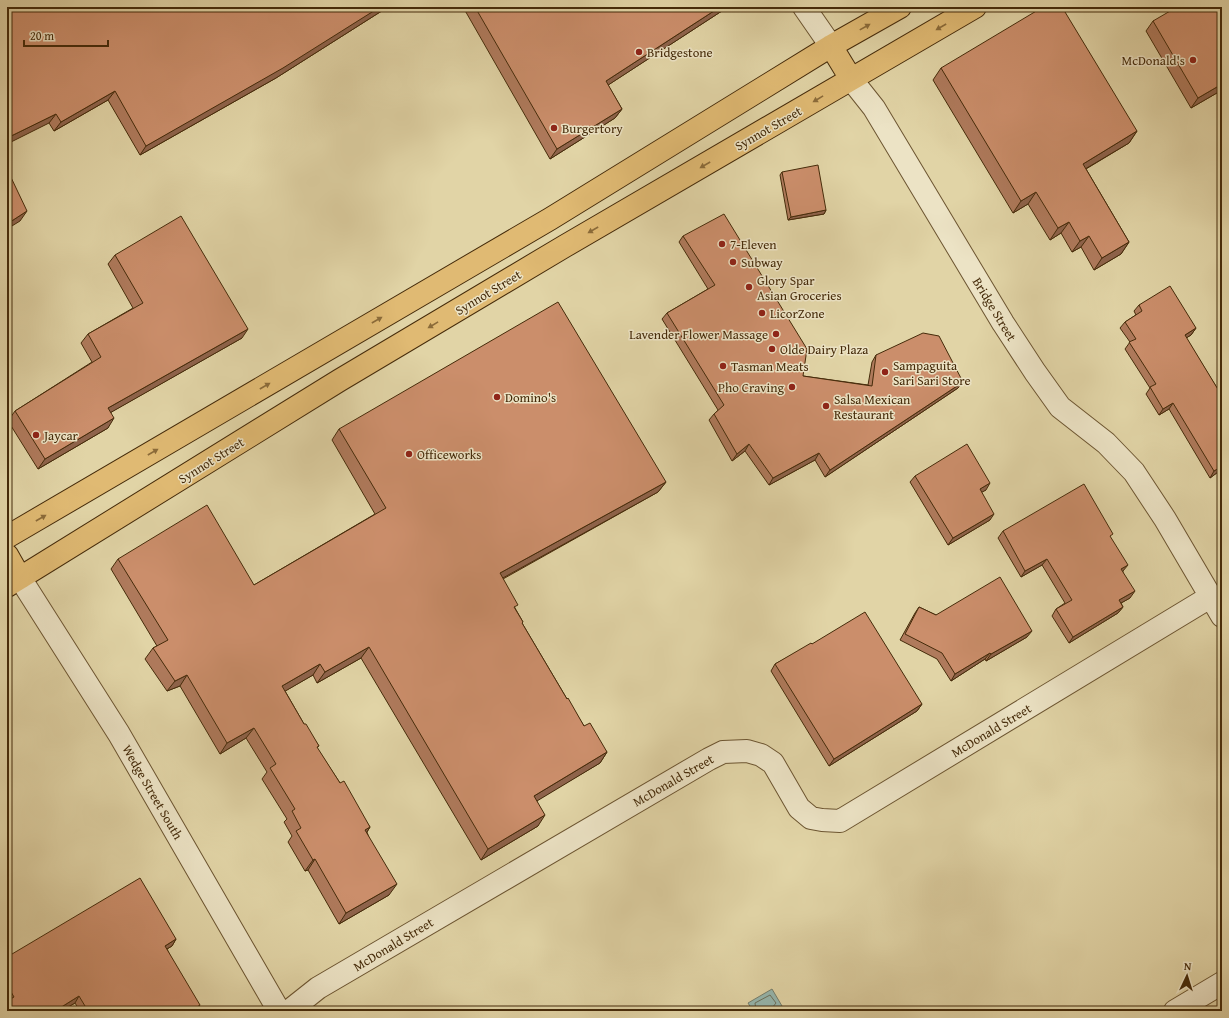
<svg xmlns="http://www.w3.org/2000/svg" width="1229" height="1018" font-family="'Gentium Book Plus',serif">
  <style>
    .water { fill: #96b7af; stroke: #767f6d }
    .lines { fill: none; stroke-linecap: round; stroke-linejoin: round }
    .shore { stroke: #6e715c; stroke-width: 1 }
    .minor-casing { stroke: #6c5531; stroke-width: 24 }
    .highway-casing { stroke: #452b0a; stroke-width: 24 }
    .minor { stroke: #ece3c5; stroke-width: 22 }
    .highway { stroke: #e0ba73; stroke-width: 22 }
    .wall { fill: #af7a5c; stroke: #452b0a }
    .shaded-wall { fill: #8e634b; stroke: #452b0a }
    .building { fill: #cb8e6b; stroke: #452b0a }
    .oneway { fill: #8b6b39 }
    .poi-dot { fill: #8f2418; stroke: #ece3c5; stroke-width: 1.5 }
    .labels { text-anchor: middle; stroke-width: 3; stroke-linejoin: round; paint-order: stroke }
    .poi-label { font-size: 13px; fill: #452b0a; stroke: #ece3c5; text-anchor: start }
    .street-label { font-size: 13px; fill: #452b0a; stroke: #ece3c5 }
  </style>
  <rect width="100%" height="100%" fill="#e1d4a6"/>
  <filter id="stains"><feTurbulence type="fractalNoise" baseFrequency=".005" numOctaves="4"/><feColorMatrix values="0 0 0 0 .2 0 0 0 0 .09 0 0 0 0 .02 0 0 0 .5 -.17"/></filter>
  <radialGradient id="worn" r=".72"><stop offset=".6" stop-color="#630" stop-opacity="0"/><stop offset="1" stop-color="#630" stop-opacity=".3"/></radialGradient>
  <path class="water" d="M772,989L782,1006L773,1011L771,1009L767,1011H753L748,1003Z"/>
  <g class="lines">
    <path class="shore" d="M756,1011L755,1003L770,995L776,1003L772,1008V1011"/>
    <g class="minor-casing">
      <path id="minor" d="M804,7L831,46
        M851,79L874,108L1003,323L1035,372L1060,407L1106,443L1134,472L1165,519L1222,616
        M20,578L119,734L279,1011
        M289,1011L318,988L709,759L723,752L747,751L761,755L773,763L799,808L811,818L822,820L840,821L1210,597
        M1175,1011L1222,983"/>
    </g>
    <g class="highway-casing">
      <path id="highway" d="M831,46L851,79
        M7,537L550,219L831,46L900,7
        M7,555L20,578
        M7,586L340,380L565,246L975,7"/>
    </g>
    <use href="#minor" class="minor"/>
    <use href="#highway" class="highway"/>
  </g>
  <path class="wall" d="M7,7H388L276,78L140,155L108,100L54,131L49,123Z
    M463,7H728L608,85L622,109L615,118L550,159Z
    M1222,7V90L1191,108L1146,31L1153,21Z
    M941,68L1137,131L1129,143L1086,169L1129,242L1121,254L1094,270L1081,247L1072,252L1061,233L1050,240L1028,204L1013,213L933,80Z
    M782,172L826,210L824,214L788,220L780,175Z
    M683,236L803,376L868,385L872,362L876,355L963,382L958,388L825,477L815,460L769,485L745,451L732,461L709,420L714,414L718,410L662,319L667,313L708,289L679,242Z
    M115,255L242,338L111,412L108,428L38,469L8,421L15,411L92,362L81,343L88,334L133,308L108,264Z
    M1139,305L1196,328L1191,335L1186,338L1222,396V478L1218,472L1210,478L1169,409L1159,415L1146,394L1150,388L1125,349L1130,342L1120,328L1125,322L1136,315L1134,311Z
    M339,429L666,482L658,492L503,579L515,608L523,622L522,623L567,699L584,726L607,752L600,763L537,800L538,826L481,860L361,658L317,683L313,675L285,691L304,724L319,746L317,748L340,783L370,827L367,832L389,895L339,924L308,870L305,871L288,842L292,836L284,822L287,819L262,779L267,772L246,738L220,754L180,686L167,691L145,659L153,648L157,646L111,569L118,559L254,585L375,514L332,440Z
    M915,476L986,490L981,492L990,520L948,545L910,482Z
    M1003,531L1111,538L1123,571V572L1130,598L1121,603L1123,607L1118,613L1069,643L1052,616L1056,609L1065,603L1042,565L1021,577L998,538Z
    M919,607L936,615L1027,637L986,661L985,659L951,681L937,659L900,640L915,613Z
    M812,644L922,704L917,711L829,766L771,671L775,664Z
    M176,939L172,946L167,949L196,1011H80L75,1003L61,1011H7L8,1001L7,999V957Z"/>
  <path class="shaded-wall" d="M380,7H388L276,78L140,155L146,146Z
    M720,7H728L599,91L606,81Z
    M1222,84V90L1191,108L1198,98Z
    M115,91L108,100L54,131L61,122Z
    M622,109L615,118L550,159L557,149Z
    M56,114L49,123L7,144V138Z
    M1137,131L1129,143L1075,175L1083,164Z
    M1036,192L1028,204L1013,213L1021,201Z
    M826,210L824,214L788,220L791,217Z
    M27,211L20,221L7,229V224Z
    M1069,222L1061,233L1050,240L1058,228Z
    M1089,236L1081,247L1072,252L1080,241Z
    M1129,242L1121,254L1094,270L1102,258Z
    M1196,328L1191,335L1180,342L1185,335Z
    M248,329L242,338L101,418L108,408Z
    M963,382L958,388L825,477L830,470Z
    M1173,403L1169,409L1159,415L1163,409Z
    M114,418L108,428L38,469L45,459Z
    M749,444L745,451L732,461L737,454Z
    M819,453L815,460L769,485L773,478Z
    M1222,466L1218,472L1210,478L1214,471Z
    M666,482L658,492L492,584L500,573Z
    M990,483L986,490L975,496L980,489Z
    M994,514L990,520L948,545L953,538Z
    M1047,559L1042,565L1021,577L1025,571Z
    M1128,565L1123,571L1116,576L1121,569Z
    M1135,591L1130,598L1114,607L1119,600Z
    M1123,607L1118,613L1069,643L1073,637Z
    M1032,631L1027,637L986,661L991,654Z
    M369,647L361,658L317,683L325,672Z
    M990,653L985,659L951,681L955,674Z
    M320,664L313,675L275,697L282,686Z
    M187,675L180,686L167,691L175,681Z
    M922,704L917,711L829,766L834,759Z
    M254,728L246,738L220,754L227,743Z
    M607,752L600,763L527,807L534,796Z
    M545,815L538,826L481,860L488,849Z
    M370,827L363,838L365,830Z
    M315,859L308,870L305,871L313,860Z
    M397,884L389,895L339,924L346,913Z
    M176,939L172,946L160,953L165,946Z
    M79,996L75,1003L61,1011H55Z
    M200,1005L196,1011H191Z"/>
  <path class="building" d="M7,7H380L283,68L146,146L115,91L61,122L56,114L7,138Z
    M475,7H720L606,81L622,109L557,149Z
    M1043,7H1062L1137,131L1083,164L1129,242L1102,258L1089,236L1080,241L1069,222L1058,228L1036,192L1021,201L941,68Z
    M1177,7H1222V84L1198,98L1153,21Z
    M818,165L826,210L791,217L782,172Z
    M7,169L27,211L7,224Z
    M724,214L807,349L803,376L872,386L876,355L923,333L939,336L963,382L830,470L819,453L773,478L749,444L737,454L714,414L724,405L667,313L715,285L683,236Z
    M181,216L248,329L108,408L114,418L45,459L15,411L101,357L88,334L143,303L115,255Z
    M1170,286L1196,328L1185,335L1222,396V466L1214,471L1173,403L1163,409L1150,387L1156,384L1129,342L1136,339L1125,322L1142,311L1139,305Z
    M558,302L666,482L500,573L518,605L514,607L523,622L522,623L567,699L568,698L584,726L590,723L607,752L534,796L545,815L488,849L369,647L325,672L320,664L282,686L304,724H306L319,746L317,747L340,783L344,781L370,827L365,830L397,884L346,913L315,859L313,860L296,831L301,828L292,811L295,809L270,768L276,764L254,728L227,743L187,675L175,681L153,648L168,640L118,559L207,505L254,585L386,508L339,429Z
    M967,444L990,483L980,489L994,514L953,538L915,476Z
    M1084,484L1113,534L1110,536L1128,565L1121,569L1135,591L1119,600L1123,607L1073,637L1056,609L1072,600L1047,559L1025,571L1003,531Z
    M1000,577L1032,631L991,654L990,653L955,674L942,653L905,634L919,607L936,615Z
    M865,612L922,704L834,759L775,664L811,643L812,644Z
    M140,878L176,939L165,946L200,1005L191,1011H88L79,996L55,1011H7V1001L14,997L7,985V957Z"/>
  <defs><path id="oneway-solid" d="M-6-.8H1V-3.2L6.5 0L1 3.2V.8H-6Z"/></defs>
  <g class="oneway">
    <use href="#oneway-solid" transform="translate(865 27) rotate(-29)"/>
    <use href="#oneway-solid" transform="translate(941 27) rotate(150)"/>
    <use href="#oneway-solid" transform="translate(818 99) rotate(149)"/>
    <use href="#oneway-solid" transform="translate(705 165) rotate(150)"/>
    <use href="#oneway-solid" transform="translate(593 230) rotate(150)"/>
    <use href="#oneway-solid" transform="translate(377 320) rotate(-30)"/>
    <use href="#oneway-solid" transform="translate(433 325) rotate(149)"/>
    <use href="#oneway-solid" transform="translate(265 386) rotate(-30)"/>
    <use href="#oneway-solid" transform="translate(153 452) rotate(-30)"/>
    <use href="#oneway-solid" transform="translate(41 518) rotate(-30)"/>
  </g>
  <g class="poi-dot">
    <circle cx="639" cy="52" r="4"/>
    <circle cx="1193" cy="60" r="4"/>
    <circle cx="554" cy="128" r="4"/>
    <circle cx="722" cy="244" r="4"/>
    <circle cx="733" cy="262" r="4"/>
    <circle cx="749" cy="287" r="4"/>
    <circle cx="762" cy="313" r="4"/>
    <circle cx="776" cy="334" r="4"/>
    <circle cx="772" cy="349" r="4"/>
    <circle cx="723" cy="366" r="4"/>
    <circle cx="885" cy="372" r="4"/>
    <circle cx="792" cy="387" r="4"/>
    <circle cx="497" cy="397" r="4"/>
    <circle cx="826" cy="406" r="4"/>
    <circle cx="36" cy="435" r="4"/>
    <circle cx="409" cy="454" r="4"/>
  </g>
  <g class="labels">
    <g class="poi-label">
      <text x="647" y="57">Bridgestone</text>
      <text x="1185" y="65" text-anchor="end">McDonald's</text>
      <text x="562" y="133">Burgertory</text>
      <text x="730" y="249">7-Eleven</text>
      <text x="741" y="267">Subway</text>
      <text x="757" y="285">Glory Spar<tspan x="757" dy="15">Asian Groceries</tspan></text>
      <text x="770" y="318">LicorZone</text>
      <text x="768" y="339" text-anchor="end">Lavender Flower Massage</text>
      <text x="780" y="354">Olde Dairy Plaza</text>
      <text x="893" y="370">Sampaguita<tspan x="893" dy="15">Sari Sari Store</tspan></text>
      <text x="731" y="371">Tasman Meats</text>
      <text x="784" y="392" text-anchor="end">Pho Craving</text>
      <text x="505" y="402">Domino's</text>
      <text x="834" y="404">Salsa Mexican<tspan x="834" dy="15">Restaurant</tspan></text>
      <text x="44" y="440">Jaycar</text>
      <text x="417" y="459">Officeworks</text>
    </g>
    <g class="street-label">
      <text transform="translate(768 128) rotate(-30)" y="5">Synnot Street</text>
      <text transform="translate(488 292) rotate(-31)" y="5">Synnot Street</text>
      <text transform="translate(995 309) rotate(59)" y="5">Bridge Street</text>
      <text transform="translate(211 460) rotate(-32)" y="5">Synnot Street</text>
      <text transform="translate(991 730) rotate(-31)" y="5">McDonald Street</text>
      <text transform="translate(673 780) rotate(-30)" y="5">McDonald Street</text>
      <text transform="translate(153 792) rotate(60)" y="5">Wedge Street South</text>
      <text transform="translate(393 944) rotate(-31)" y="5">McDonald Street</text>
    </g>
  </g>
  <rect width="1229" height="1018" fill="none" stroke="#e1d4a6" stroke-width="24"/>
  <rect x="8" y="8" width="1213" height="1002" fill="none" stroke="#452b0a" stroke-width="2"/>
  <rect x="12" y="12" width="1205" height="994" fill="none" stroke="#452b0a"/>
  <g transform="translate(1187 976) rotate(4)" stroke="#ece3c5" stroke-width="3" paint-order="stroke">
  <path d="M0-3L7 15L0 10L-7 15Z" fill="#452b0a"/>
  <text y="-6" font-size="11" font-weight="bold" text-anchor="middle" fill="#452b0a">N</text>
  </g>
  <path d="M24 40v6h84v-6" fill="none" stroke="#452b0a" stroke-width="2"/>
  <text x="30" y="40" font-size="12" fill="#452b0a" stroke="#ece3c5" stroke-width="3" paint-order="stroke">20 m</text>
  <rect width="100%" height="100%" filter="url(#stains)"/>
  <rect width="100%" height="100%" fill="url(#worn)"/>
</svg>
